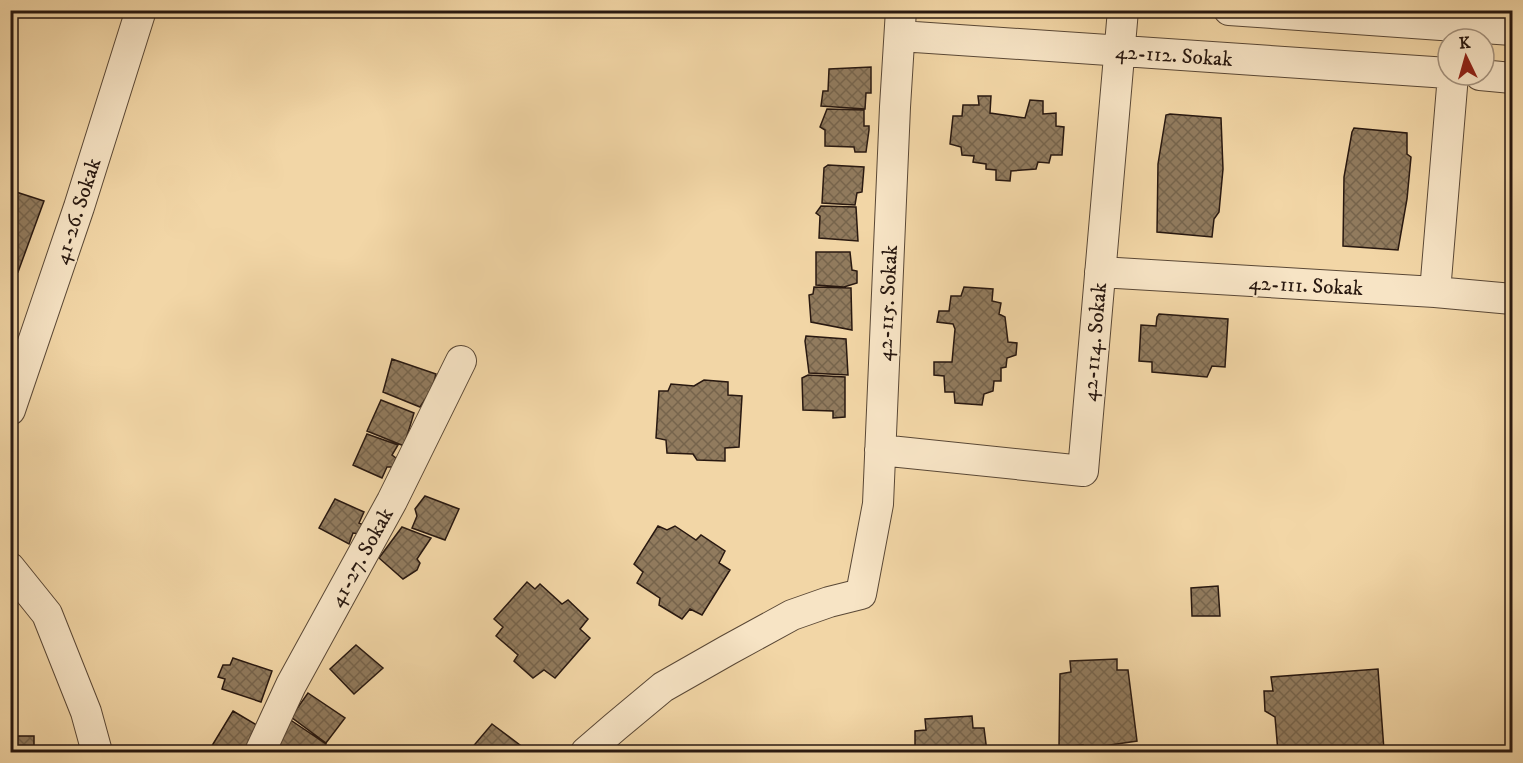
<svg xmlns="http://www.w3.org/2000/svg" width="1523" height="763" font-family="'IM FELL DW Pica',serif">
  <style>
    .building { fill: url(#building-cross-hatch); stroke: #281810; stroke-width: 1.5 }
    .lines { fill: none; stroke-linecap: round; stroke-linejoin: round }
    .minor-casing { stroke: #5a4836; stroke-width: 32 }
    .minor { stroke: #f7e4c5; stroke-width: 30 }
    .labels { text-anchor: middle; stroke-width: 4.5; stroke-linejoin: round; paint-order: stroke }
    .street-label { font-size: 21px; fill: #281810; stroke: #f7e4c5 }
  </style>
  <defs>
    <pattern id="building-cross-hatch" width="8" height="8" patternUnits="userSpaceOnUse" patternTransform="scale(1.5)"><rect width="8" height="8" fill="#917b5e"/><path d="M0 0l8 8M0 8l8-8" fill="none" stroke="#76644c"/></pattern>
  </defs>
  <rect width="100%" height="100%" fill="#f2d6a6"/>
  <filter id="stains"><feTurbulence type="fractalNoise" baseFrequency=".00333" numOctaves="4"/><feColorMatrix values="0 0 0 0 .2 0 0 0 0 .09 0 0 0 0 .02 0 0 0 .5 -.17"/></filter>
  <radialGradient id="worn" r=".72"><stop offset=".6" stop-color="#630" stop-opacity="0"/><stop offset="1" stop-color="#630" stop-opacity=".3"/></radialGradient>
  <path class="building" d="M871,67V93H866L865,109L821,106L823,91H828L829,69Z
    M978,96H991L990,113L1025,118L1030,100L1043,101V114L1056,113V126L1064,127L1062,155H1051L1049,163L1038,162L1036,169L1011,171L1010,181L996,180V170L986,169V164L973,162L974,156L962,155L961,147L950,144L953,116H962L963,105H979Z
    M827,109L864,110V126H869V130L866,152H855L854,147L825,146V130L820,127Z
    M1170,114L1221,118L1223,169L1219,212L1214,219L1212,237L1157,232L1158,164L1166,115Z
    M1354,128L1407,133V154L1411,157L1407,199L1398,250L1343,246L1344,177L1352,132Z
    M828,165L864,167L862,192L857,193L855,205L822,203L824,168Z
    M10,190L44,201L18,272L10,270Z
    M821,206L856,207L858,241L819,238L820,216L816,213Z
    M816,252H850L852,270L857,271V283L844,287L816,285Z
    M814,287L851,288L852,330L811,322L809,295L813,294Z
    M964,287L993,289L992,301L1001,303L999,314L1005,317L1008,342L1017,343L1016,355L1007,358L1006,367L1001,368V381H994L993,391L984,394L982,405L955,403L954,392H945L944,376L934,375V362H952L955,329L953,324L937,322L939,311H949L951,296H961Z
    M1159,314L1228,319L1225,367L1212,366L1207,377L1152,372V362L1139,361L1141,325L1156,326L1157,317Z
    M806,336L846,339L848,375L809,373L805,341Z
    M392,359L436,374L432,389L420,407L383,392Z
    M808,375L845,377V417L833,418V411L803,410L802,378Z
    M704,380L728,382V395L742,396L739,447L725,448V461L697,460L693,454L667,453L666,440L656,438L659,391H668L671,384L694,386Z
    M381,400L414,413L404,446L367,431Z
    M367,434L398,445L392,455L396,458L393,467H387L382,478L353,465Z
    M425,496L459,509L445,540L412,528L417,516L415,509Z
    M335,499L364,512L359,523L364,525L359,534L353,533L349,544L319,528Z
    M658,526L667,530L675,526L696,540L701,535L725,551L719,563L730,570L702,615L690,609L682,619L659,605L660,598L637,583L643,572L634,564Z
    M402,527L431,538L417,559L420,563L417,570L403,579L379,558Z
    M527,582L535,589L540,584L562,604L568,600L588,619L580,629L590,638L555,678L544,670L533,678L514,661L518,655L496,636L503,627L494,619Z
    M1218,586L1220,616H1192L1191,588Z
    M356,645L383,668L354,694L330,669Z
    M233,658L272,671L261,702L222,689L225,679L218,677L223,665H230Z
    M1117,659V670H1128L1137,741L1083,749V745L1059,747L1060,674L1071,672L1070,661Z
    M1378,669L1384,750L1346,752H1278L1275,717L1265,711L1264,691H1273L1271,677Z
    M308,693L345,718L326,743L291,717Z
    M233,711L260,727L246,752H216L210,749Z
    M972,716L973,728H984L987,752H915V731L926,730L925,719Z
    M289,719L326,744L320,752H282L274,748Z
    M492,724L524,748L520,752H473L470,750Z
    M10,736H34V752H10Z"/>
  <g class="lines">
    <g class="minor-casing">
      <path id="minor" d="M1229,10L1512,30
        M900,36L1448,73
        M1480,75L1512,78
        M1100,272L1435,292L1512,299
        M1435,292L1453,75
        M10,410L79,207L141,10
        M880,450L1083,471L1123,10
        M10,568L47,614L86,712L97,752
        M260,752L291,685L392,501L461,361
        M586,752L615,727L663,687L728,650L792,615L829,602L861,594L878,504L895,107L901,10"/>
    </g>
    <use href="#minor" class="minor"/>
  </g>
  <g class="labels">
    <g class="street-label">
      <text transform="translate(1174 55) rotate(4)" y="7">42-112. Sokak</text>
      <text transform="translate(77 211) rotate(-72)" y="7">41-26. Sokak</text>
      <text transform="translate(1306 285) rotate(3)" y="7">42-111. Sokak</text>
      <text transform="translate(887 303) rotate(-87)" y="7">42-115. Sokak</text>
      <text transform="translate(1094 342) rotate(-85)" y="7">42-114. Sokak</text>
      <text transform="translate(361 557) rotate(-61)" y="7">41-27. Sokak</text>
    </g>
  </g>
  <rect width="1523" height="763" fill="none" stroke="#f2d6a6" stroke-width="36"/>
  <rect x="12" y="12" width="1499" height="739" fill="none" stroke="#281810" stroke-width="3"/>
  <rect x="18" y="18" width="1487" height="727" fill="none" stroke="#281810" stroke-width="1.5"/>
  <g transform="translate(1466 57) rotate(355)"><circle r="28" fill="#f7e4c5" stroke="#a4927d" stroke-width="1.5"/>
  <path d="M0-4.5L10 22L0 15L-10 22Z" fill="#8f2418"/>
  <text y="-9" font-size="16" font-weight="bold" text-anchor="middle" fill="#281810">K</text>
  </g>
  <rect width="100%" height="100%" filter="url(#stains)"/>
  <rect width="100%" height="100%" fill="url(#worn)"/>
</svg>
